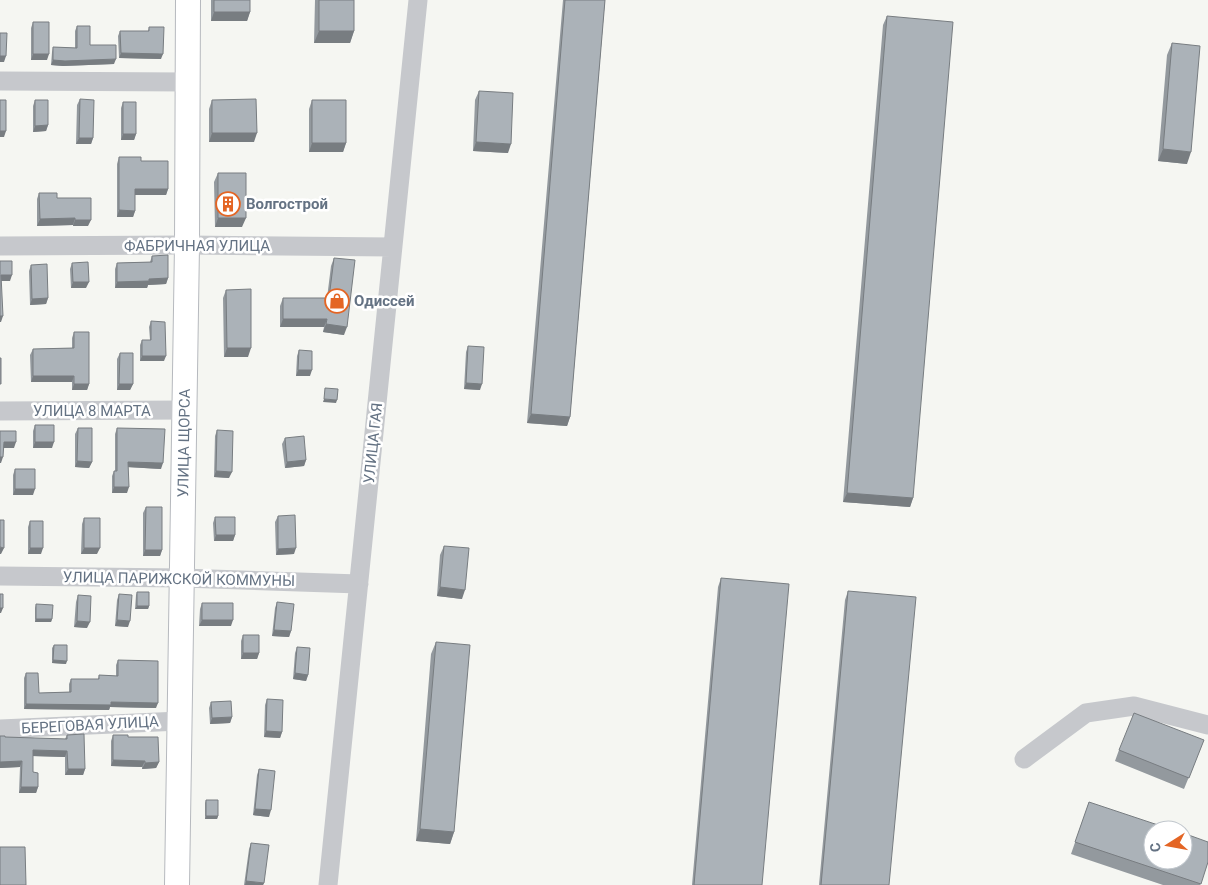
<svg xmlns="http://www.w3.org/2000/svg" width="1208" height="885" font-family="Roboto,sans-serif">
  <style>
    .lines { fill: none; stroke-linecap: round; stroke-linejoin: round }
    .major-casing { stroke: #b6b9be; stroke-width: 26 }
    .minor { stroke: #c6c8cc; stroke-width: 19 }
    .major { stroke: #fff; stroke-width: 24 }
    .wall { fill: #93999e }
    .shaded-wall { fill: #787d81 }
    .building { fill: #abb2b8; stroke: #787d81 }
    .labels { text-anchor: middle; stroke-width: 5; stroke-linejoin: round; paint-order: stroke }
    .poi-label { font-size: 15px; font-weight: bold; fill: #647283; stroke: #fff; text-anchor: start }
    .street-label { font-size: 15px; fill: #647283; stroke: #fff }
  </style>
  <rect width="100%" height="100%" fill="#f5f6f2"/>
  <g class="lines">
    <g class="major-casing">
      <path id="major" d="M177,885L187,245L188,0"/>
    </g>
    <path class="minor" d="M0,81L188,82
      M0,246L187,245L393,247
      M0,411L184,410
      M0,576L182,578L359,584
      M0,729L180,721
      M1024,759L1086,713L1134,706L1208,725
      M328,885L418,0"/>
    <use href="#major" class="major"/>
  </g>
  <path class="wall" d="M211,0H250V12L247,21H211Z
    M315,0H354V31L350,43H314Z
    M563,0H605L570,417L567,426L527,423Z
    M887,16L913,498L910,507L843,502L883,25Z
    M33,22L47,60H31V28Z
    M77,26L90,45L114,64L63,66L51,65L52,52L53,47L75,48V31Z
    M149,27L161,59L119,58L118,36L120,31H148Z
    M1172,43L1187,164L1158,161L1167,55Z
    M479,91L508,153L473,151L475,100Z
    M80,99L93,138L91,144H76L77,105Z
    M35,100L48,125L46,131L33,132V106Z
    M212,100L254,142H209V109Z
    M312,100L346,143L343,152H309V109Z
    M123,102L136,134L134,140H121V108Z
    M119,157L141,161L168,189L166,195H135V211L133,217H117V164Z
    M218,173L242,227H215L214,182Z
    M39,193L57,198L88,226H73V225L37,226V199Z
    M152,256L168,278L166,284L148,285L147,288H115V269L117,263L150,262Z
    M334,258L344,335L323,332L324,327H280V306L283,298H327L331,266Z
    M72,263L86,288H71L70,269Z
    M31,265L48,298L46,304L30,305L29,271Z
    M226,290L248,357H224L223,298Z
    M151,321L164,361H140V345L142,340H150L149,327Z
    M74,332L89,384L87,390H72V382H31L30,355L33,349L72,348V338Z
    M468,346L480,390L464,389L466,352Z
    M299,350L310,376H296L297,356Z
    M120,353L133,384L130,390H117V359Z
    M35,425L52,448H33V431Z
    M78,428L92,462L89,468L75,467V434Z
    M117,428L161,469L128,467L127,493H112V476L114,471H115V434Z
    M217,430L229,478L214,477L215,436Z
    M285,438L306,460L304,466L285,468L282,444Z
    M15,469L33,495H13V475Z
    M146,507L162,550L160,556H143V513Z
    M278,516L294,554L276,555L275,522Z
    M215,517L235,535L233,541H214L213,523Z
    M84,518L97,554H81L82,524Z
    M30,521L41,554H28V527Z
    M444,546L462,599L437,596L440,555Z
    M721,578L762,885H692L718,587Z
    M848,591L889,885H819L845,600Z
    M137,592L149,606L148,609H135L136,595Z
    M119,594L128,627L115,626L117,600Z
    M78,595L87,628L74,627L76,602Z
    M277,602L291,631L289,637L272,636L275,608Z
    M202,603L231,626H199L200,609Z
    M36,604L52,619L51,622H35V608Z
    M243,635L259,653L257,659H241V641Z
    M436,642L454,832L450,844L416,841L431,654Z
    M54,645L66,664L52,663V648Z
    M297,647L308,675L306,681L293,679L295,653Z
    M118,660L156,708L110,707L109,710L24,709V678L26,673L39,693L69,692V684L71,679H98L99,675L116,676V665Z
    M267,699L282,732L280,738L264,737L265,705Z
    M211,702L232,717L230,723L210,724L209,708Z
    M67,735L85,769L83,775H65V757L33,756V772L38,787L36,793H19L20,767L0,768V736L5,737L65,739Z
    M113,735L128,737L159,762L156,768L142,769V767L111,766V741Z
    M1204,740L1184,789L1115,761L1119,750Z
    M259,769L269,817L253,815L257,775Z
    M206,800L218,816L217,819H205V803Z
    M1089,802L1208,862L1200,885H1163L1071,854Z
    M251,843L264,883L263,885H244L249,849Z"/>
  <path class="shaded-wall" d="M214,12H250L247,21H211Z
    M319,31H354L350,43H314Z
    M121,53L163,54L161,59L119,58Z
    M33,54H49L47,60H31Z
    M0,56H6L4,62H0Z
    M116,59L114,64L63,66L51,65L53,60Z
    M48,125L46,131L33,132L35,126Z
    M0,131H6L4,137H0Z
    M212,133H257L254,142H209Z
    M123,134H136L134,140H121Z
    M79,138H93L91,144H76Z
    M476,142L511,144L508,153L473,151Z
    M312,143H346L343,152H309Z
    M1163,149L1191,152L1187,164L1158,161Z
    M135,189H168L166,195H133Z
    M119,210L135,211L133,217H117Z
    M75,218L73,225L37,226L40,219Z
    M218,218H246L242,227H215Z
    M75,220H91L88,226H73Z
    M1,275H12L10,281H0Z
    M168,278L166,284L148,285L147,288H115L117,282L149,279Z
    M73,282H89L86,288H71Z
    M48,298L46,304L30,305L32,299Z
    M0,316H3L1,322H0Z
    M283,319H327L324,327H280Z
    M326,324L347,327L344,335L323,332Z
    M227,348H251L248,357H224Z
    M142,356H166L164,361H140Z
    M298,370H312L310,376H296Z
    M33,376H74L72,382H31Z
    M466,383L482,384L480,390L464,389Z
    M74,384H89L87,390H72Z
    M119,384H133L130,390H117Z
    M324,399L337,400L336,403L323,402Z
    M531,414L570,417L567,426L527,423Z
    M4,442H16L14,448H2Z
    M35,442H54L52,448H33Z
    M0,457H3L1,463H0Z
    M306,460L304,466L285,468L287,462Z
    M77,461L92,462L89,468L75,467Z
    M128,462L163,463L161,469L126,467Z
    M216,471L232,472L229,478L214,477Z
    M114,487H129L127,493H112Z
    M15,489H35L33,495H13Z
    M847,493L913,498L910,507L843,502Z
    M216,535H235L233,541H214Z
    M0,547L4,548L1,554H0Z
    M30,548H43L41,554H28Z
    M84,548H100L97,554H81Z
    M296,548L294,554L276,555L278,549Z
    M145,550H162L160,556H143Z
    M440,587L465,590L462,599L437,596Z
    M137,606H149L148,609H135Z
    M0,608H3L1,613H0Z
    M36,619H52L51,622H35Z
    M117,620L130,621L128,627L115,626Z
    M202,620H233L231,626H199Z
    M77,621L90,622L87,628L74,627Z
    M274,630L291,631L289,637L272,636Z
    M243,653H259L257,659H241Z
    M53,660L67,661L66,664L52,663Z
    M295,673L308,675L306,681L293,679Z
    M111,702L158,703L156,708L110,707L109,710L24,709L26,704Z
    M232,717L230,723L210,724L212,718Z
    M266,731L282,732L280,738L264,737Z
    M33,750L67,751L65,757L31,756Z
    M113,760L145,761L142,767L111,766Z
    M22,761L20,767L0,768V762Z
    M159,762L156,768L142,769L145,763Z
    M68,769H85L83,775H65Z
    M21,787H38L36,793H19Z
    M255,809L271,810L269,817L253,815Z
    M206,816H218L217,819H205Z
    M420,829L454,832L450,844L416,841Z
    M246,881L264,883L263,885H245Z"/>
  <path class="building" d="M214,0H250V12H214Z
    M319,0H354V31H319Z
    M565,0H605L570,417L531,414Z
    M887,16L953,22L913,498L847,493Z
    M33,22H49V54H33Z
    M77,26H90V45H116V59L65,61L53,60V47L77,48Z
    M149,27H164L163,54L121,53L120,31H149Z
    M0,33H7L6,56H0Z
    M1172,43L1200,46L1191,152L1163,149Z
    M479,91L513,93L511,144L476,142Z
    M80,99L94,100L93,138H79Z
    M256,99L257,133H212V100Z
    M0,100H6V131H0Z
    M35,100H48V125L35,126Z
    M312,100H346V143H312Z
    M123,102H136V134H123Z
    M119,157H141V161H168V189H135V211L119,210Z
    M218,173H246V218H218Z
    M39,193H57V198H91V220H75V218L40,219Z
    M168,255V278L149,279V281L117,282V263L152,262V256Z
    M334,258L355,260L347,327L326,324L327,319H283V298H329Z
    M0,261H12V275H1L3,316H0Z
    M88,262L89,282H73L72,263Z
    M47,264L48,298L32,299L31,265Z
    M251,289V348H227L226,290Z
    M151,321L165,322L166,356H142V340H151Z
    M74,332H89V384H74V376H33V349L74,348Z
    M468,346L484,347L482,384L466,383Z
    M299,350L312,351V370H298Z
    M120,353H133V384H119Z
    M0,358H1V384H0Z
    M325,388L338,389L337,400L324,399Z
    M35,425H54V442H35Z
    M78,428H92V462L77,461Z
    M117,428L165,429L163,463L128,462L129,487H114V471H117Z
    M217,430L233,431L232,472L216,471Z
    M0,431H16V442H4L3,457H0Z
    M304,436L306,460L287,462L285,438Z
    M15,469H35V489H15Z
    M146,507H162V550H145Z
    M295,515L296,548L278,549V516Z
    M215,517H235V535H216Z
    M84,518H100V548H84Z
    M0,520H4V548L0,547Z
    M30,521H43V548H30Z
    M444,546L469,548L465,590L440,587Z
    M721,578L789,584L762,885H694Z
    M848,591L916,597L889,885H821Z
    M137,592H149V606H137Z
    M0,594H3V608H0Z
    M119,594L132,595L130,621L117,620Z
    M78,595L91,596L90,622L77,621Z
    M277,602L294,604L291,631L274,630Z
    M202,603H233V620H202Z
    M36,604L53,605L52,619H36Z
    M243,635H259V653H243Z
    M436,642L470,645L454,832L420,829Z
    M54,645H67V661L53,660Z
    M297,647L310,648L308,675L295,673Z
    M118,660L158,661V703L111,702V705L26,704V673H38L39,693L71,692V679H99V675L118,676Z
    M267,699L283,700L282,732L266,731Z
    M231,701L232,717L212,718L211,702Z
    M1134,713L1204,740L1189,778L1119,750Z
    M84,734L85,769H68L67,751L33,750V772L38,773V787H21L22,761L0,762V736H5V737L67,739V735Z
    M113,735H128V737H158L159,762L145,763V761L113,760Z
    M259,769L275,771L271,810L255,809Z
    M206,800H218V816H206Z
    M1089,802L1173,830H1153V860H1183V833L1208,842V862L1201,884L1075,842Z
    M251,843L269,845L264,883L246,881Z
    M0,847H25L26,885H0Z"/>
  <defs>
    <g id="building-ring" transform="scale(1.25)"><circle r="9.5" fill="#fff" stroke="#e46524" stroke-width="1.5"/><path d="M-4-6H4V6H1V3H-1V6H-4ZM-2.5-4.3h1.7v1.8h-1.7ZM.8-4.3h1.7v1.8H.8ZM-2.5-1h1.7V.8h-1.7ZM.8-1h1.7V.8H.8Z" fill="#e46524"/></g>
    <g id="shop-ring" transform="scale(1.25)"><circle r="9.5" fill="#fff" stroke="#e46524" stroke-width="1.5"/><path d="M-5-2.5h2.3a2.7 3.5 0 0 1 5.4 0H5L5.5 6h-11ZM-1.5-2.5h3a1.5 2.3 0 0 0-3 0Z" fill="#e46524"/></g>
  </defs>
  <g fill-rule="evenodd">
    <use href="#building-ring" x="228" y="204"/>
    <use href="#shop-ring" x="337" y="301"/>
  </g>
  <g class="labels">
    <g class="poi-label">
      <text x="246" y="209">Волгострой</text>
      <text x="354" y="306">Одиссей</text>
    </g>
    <g class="street-label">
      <text x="197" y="251">ФАБРИЧНАЯ УЛИЦА</text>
      <text x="92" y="416">УЛИЦА 8 МАРТА</text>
      <text transform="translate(184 443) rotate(-89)" y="5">УЛИЦА ЩОРСА</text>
      <text transform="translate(373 443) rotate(-84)" y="5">УЛИЦА ГАЯ</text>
      <text transform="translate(179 579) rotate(1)" y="5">УЛИЦА ПАРИЖСКОЙ КОММУНЫ</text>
      <text transform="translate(90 725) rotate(-3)" y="5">БЕРЕГОВАЯ УЛИЦА</text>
    </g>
  </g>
  <g transform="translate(1168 845) rotate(259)"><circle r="24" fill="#ffffff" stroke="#c1c7cd"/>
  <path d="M0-4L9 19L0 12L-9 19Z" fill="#e46524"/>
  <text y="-8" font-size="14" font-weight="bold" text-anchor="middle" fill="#647283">С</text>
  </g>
</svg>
